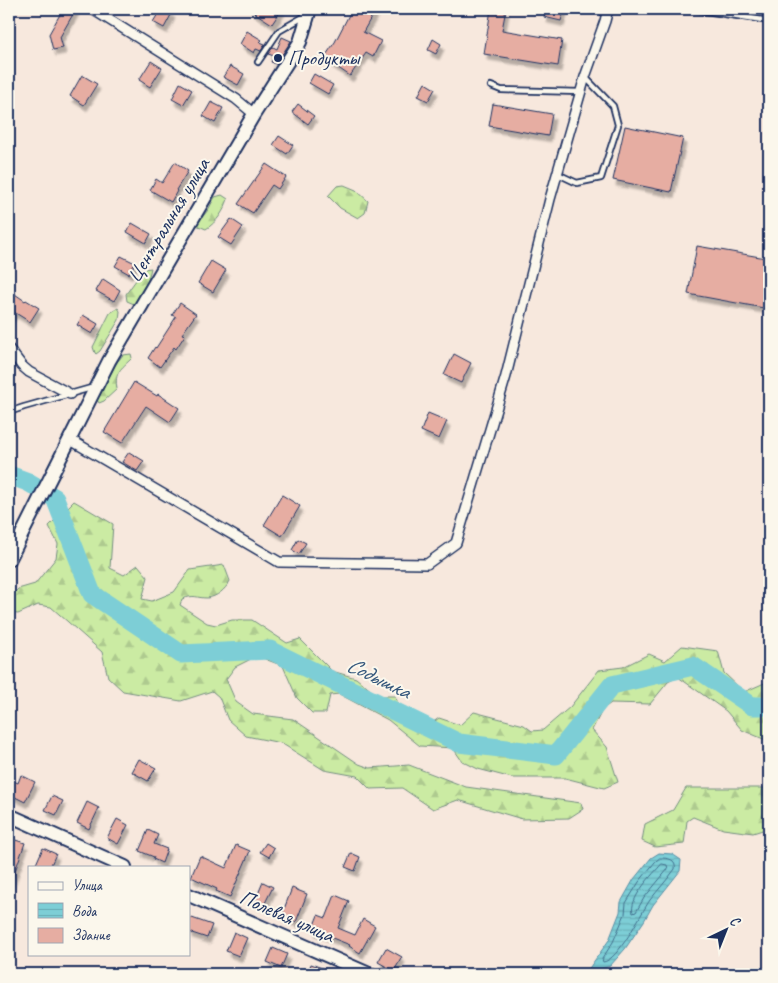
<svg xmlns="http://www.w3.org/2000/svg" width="778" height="983" font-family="Caveat,sans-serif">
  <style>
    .forest { fill: url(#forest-firs); stroke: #738d80 }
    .water { fill: url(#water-rules); stroke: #568ea6 }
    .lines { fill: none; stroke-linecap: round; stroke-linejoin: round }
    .shore { stroke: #426f8e; stroke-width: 1 }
    .river { stroke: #7dced6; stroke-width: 19 }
    .building { fill: #e6ada2; stroke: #1b2f5e; filter: url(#shadow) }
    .lane-casing { stroke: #1b2f5e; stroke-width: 8 }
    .street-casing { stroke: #1b2f5e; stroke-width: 12 }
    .secondary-casing { stroke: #1b2f5e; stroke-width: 16 }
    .lane { stroke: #fbf7ec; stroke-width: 4.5 }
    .street { stroke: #fbf7ec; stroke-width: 9 }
    .secondary { stroke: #fbf7ec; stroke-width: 12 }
    .poi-dot { fill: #1b2f5e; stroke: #fbf7ec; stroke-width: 2 }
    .labels { text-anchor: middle; stroke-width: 4; stroke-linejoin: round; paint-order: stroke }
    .poi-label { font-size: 21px; fill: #1b2f5e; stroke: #fbf7ec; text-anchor: start }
    .street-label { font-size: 21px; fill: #1b2f5e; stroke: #fbf7ec }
    .water-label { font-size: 22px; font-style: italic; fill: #34577c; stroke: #fbf7ec }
  </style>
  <defs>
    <pattern id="forest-firs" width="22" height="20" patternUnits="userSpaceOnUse" patternTransform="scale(1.25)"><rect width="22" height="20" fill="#cbeba3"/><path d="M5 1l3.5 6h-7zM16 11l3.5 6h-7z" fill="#aeca8f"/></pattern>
    <pattern id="water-rules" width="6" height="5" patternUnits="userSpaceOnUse" patternTransform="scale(1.25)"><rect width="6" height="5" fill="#7dced6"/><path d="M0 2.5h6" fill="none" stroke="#6bb1ba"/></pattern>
    <filter id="shadow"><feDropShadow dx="3" dy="5.5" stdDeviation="1" flood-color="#0004"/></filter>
  </defs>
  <rect width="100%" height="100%" fill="#f7e8dd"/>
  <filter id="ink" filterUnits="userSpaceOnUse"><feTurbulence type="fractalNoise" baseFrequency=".02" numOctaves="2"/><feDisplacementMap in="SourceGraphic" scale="10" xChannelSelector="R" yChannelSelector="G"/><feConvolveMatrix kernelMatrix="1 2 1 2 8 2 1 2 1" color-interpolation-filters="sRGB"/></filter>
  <g filter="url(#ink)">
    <path class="forest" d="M344,185L356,190L368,201L365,213L358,218L340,208L328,196L337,186Z
      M222,195L228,199C224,211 217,222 206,229L196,225L208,210L215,197Z
      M151,268L144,296L134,304L127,301L126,294L144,269Z
      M118,308L120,311L119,320L100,351L96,354L95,353L93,347L110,313Z
      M131,354L132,358C121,369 114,372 117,389L104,401L99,403L97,400L117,362L123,355Z
      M74,501L113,524L110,568L124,575L138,565L148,577L142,599L152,601L174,592L190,570L224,565L230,581C225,590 217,597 207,598C195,598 196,594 182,599L180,605L207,623L216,625L232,620H252L287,643L300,639L332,671L356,678L378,696H395L408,726L429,725L439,718L460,725L474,712L524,725L532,731L543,730L570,707L599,670L623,667L649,654L665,661L682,646L718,651L724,673L744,692L769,681V743L766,740L742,730L726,711L678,677L668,682L650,704L611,703L603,709L592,730L607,747L618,782L604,788L565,778H512L478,769L462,761L453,748L420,746L388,720L339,694L330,695L326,713H312L297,698L283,666L257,656L235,667L226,679L236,702L253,714L293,719L359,764L370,768L409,765L466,787L581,803L583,809L569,818L522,819L458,800L433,809L402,788L370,789L357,776L324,770L281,743L246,736L228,720L219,697L212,691L181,701L123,691L108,677L102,652L51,607L38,605L18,614L9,613V598L18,589L35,584L56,558L58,544L49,526Z
      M686,788H769V828L753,833L723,829L693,817L687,821L684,844L655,847L642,841L645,824L673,810Z"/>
    <path class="water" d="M659,853L672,854L681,860L680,871L653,905L644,921L625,949L610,966L585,974L609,940L620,912L621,902L634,879L651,858Z"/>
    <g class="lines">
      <path class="shore" d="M660,858C668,858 677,859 675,869C667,880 658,890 650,900C641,913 618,961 603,962L602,959L613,942L625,914L626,903L639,882L655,862Z
        M662,864L667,865L668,869L644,898L636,912L633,913C629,899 650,877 659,867Z"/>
      <path class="river" d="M9,475L28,482L55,498L92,594L181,654L270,650L459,743L556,755L612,685L693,666L752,706H769"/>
    </g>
    <path class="building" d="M63,9H76L60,37L63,48L53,50L49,34Z
      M161,9H165L172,13L164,28L153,22Z
      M249,9H282L272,24Z
      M352,9H376L363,32L381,41L373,57L366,53L350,76L324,58L335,42Z
      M491,9H506L502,30L562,40L558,66L484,54Z
      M546,9H564L561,21L544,17Z
      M247,31L262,40L260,42L265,44L261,51L256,49L254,53L240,44Z
      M282,37L291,41L276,64L271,62L274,56L268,54L273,47L277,49Z
      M433,39L441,44L436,54L428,50Z
      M151,61L162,68L150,87L139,80Z
      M230,66L244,74L238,85L223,77Z
      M314,74L333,85L328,94L309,83Z
      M82,75L97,84L84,105L70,96Z
      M180,83L192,90L183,105L172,99Z
      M425,83L435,89L428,101L418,96Z
      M211,102L223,108L215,123L203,116Z
      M298,104L314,116L308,124L292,112Z
      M493,104L552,114L548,136L489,126Z
      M625,126L683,138L671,192L613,180Z
      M279,136L293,145L287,154L273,145Z
      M175,162L188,171L176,190L177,191L171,202L150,190L156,179L162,183Z
      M266,164L286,177L278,189L272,185L253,213L238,204Z
      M231,219L243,227L231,245L218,237Z
      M132,223L151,234L146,243L127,232Z
      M697,246L766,258L765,266L769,267V309L688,294Z
      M121,256L135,263L129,274L115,266Z
      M211,261L226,270L213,292L198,283Z
      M103,279L120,290L114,301L96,291Z
      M9,290L25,301L26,300L39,308L30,322L14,312L9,320Z
      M180,303L196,314L182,334L185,335L176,349L174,347L160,367L148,358L155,347L156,348L176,317L172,315Z
      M83,315L98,324L92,334L77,325Z
      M454,354L471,363L461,383L444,375Z
      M134,382L157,396L158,394L179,408L170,422L146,406L122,443L104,432Z
      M428,413L447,421L439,439L421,431Z
      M129,452L144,461L137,471L122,462Z
      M282,495L300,506L282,536L264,525Z
      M298,539L306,543L299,554L292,550Z
      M139,759L156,768L148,781L132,772Z
      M21,775L35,782L25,802L9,794V779L18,783Z
      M52,796L63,801L56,815L45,810Z
      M87,802L99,808L89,829L77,823Z
      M117,819L128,825L118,844L107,838Z
      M148,830L158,835L154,844L167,849L162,863L153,859L154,857L139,851Z
      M9,838L25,843L10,885L9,862L12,852L9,851Z
      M266,843L274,848L269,857L260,852Z
      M236,845L250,851L230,897L216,891L217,889L191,877L200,856L226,868Z
      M43,848L56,854L50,867H41L36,864Z
      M351,853L360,857L355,871L345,867Z
      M263,882L273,887L264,905L255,901Z
      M292,888L307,894L296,922L281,917Z
      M335,895L349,901L338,928L355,935L363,919L375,926L360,953L349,946L350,945L312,930L318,915L326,918Z
      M189,917L212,925L207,938L189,932Z
      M234,932L247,938L239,956L226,951Z
      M273,948L287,954L281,968L267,962Z
      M386,948L402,957L394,971L378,962Z
      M311,964L336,973V974H307Z"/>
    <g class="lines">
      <g class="lane-casing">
        <path id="lane" d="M693,9L769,21
          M258,62L279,31L305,16
          M491,86L501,90L581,92
          M558,174L577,183L601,178L618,125L613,106L586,78
          M9,412L24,407L91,388"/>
      </g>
      <g class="street-casing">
        <path id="street" d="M92,9L236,99L254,114
          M9,349L22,366L29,372L70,394
          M69,439L279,562L427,564L456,543L506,376L550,199L585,77L605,21L608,9"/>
      </g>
      <g class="secondary-casing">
        <path id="secondary" d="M9,560L109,361L254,114L300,42L310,9
          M9,815L125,867
          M189,895L369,974"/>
      </g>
      <use href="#lane" class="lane"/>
      <use href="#street" class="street"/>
      <use href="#secondary" class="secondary"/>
    </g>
  </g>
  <circle class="poi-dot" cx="278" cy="58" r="5"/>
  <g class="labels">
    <g class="poi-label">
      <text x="288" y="65">Продукты</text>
    </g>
    <g class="street-label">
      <text transform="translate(168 220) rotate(-59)" y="7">Центральная улица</text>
      <text transform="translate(287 916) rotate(24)" y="7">Полевая улица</text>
    </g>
    <g class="water-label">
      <text transform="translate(379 677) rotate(26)" y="8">Содышка</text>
    </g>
  </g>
  <rect width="778" height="983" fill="none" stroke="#fbf7ec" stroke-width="30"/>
  <rect x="15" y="15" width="748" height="953" fill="none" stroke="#1b2f5e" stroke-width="2" filter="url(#ink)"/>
  <rect x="28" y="866" width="162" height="90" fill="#fbf7ec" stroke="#a1a7b3"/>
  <rect x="38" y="882" width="25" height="8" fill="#fbf7ec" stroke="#a1a7b3"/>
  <text x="72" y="890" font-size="15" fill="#1b2f5e">Улица</text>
  <rect x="38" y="903" width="25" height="15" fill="url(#water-rules)" stroke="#a1a7b3"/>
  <text x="72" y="916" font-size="15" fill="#1b2f5e">Вода</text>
  <rect x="38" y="928" width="25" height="15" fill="#e6ada2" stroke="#a1a7b3"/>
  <text x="72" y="940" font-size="15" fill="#1b2f5e">Здание</text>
  <g transform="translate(726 930) rotate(43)" stroke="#fbf7ec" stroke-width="4" paint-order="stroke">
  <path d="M0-4L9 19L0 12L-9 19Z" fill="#1b2f5e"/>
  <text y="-8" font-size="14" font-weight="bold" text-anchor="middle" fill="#1b2f5e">С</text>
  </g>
</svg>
